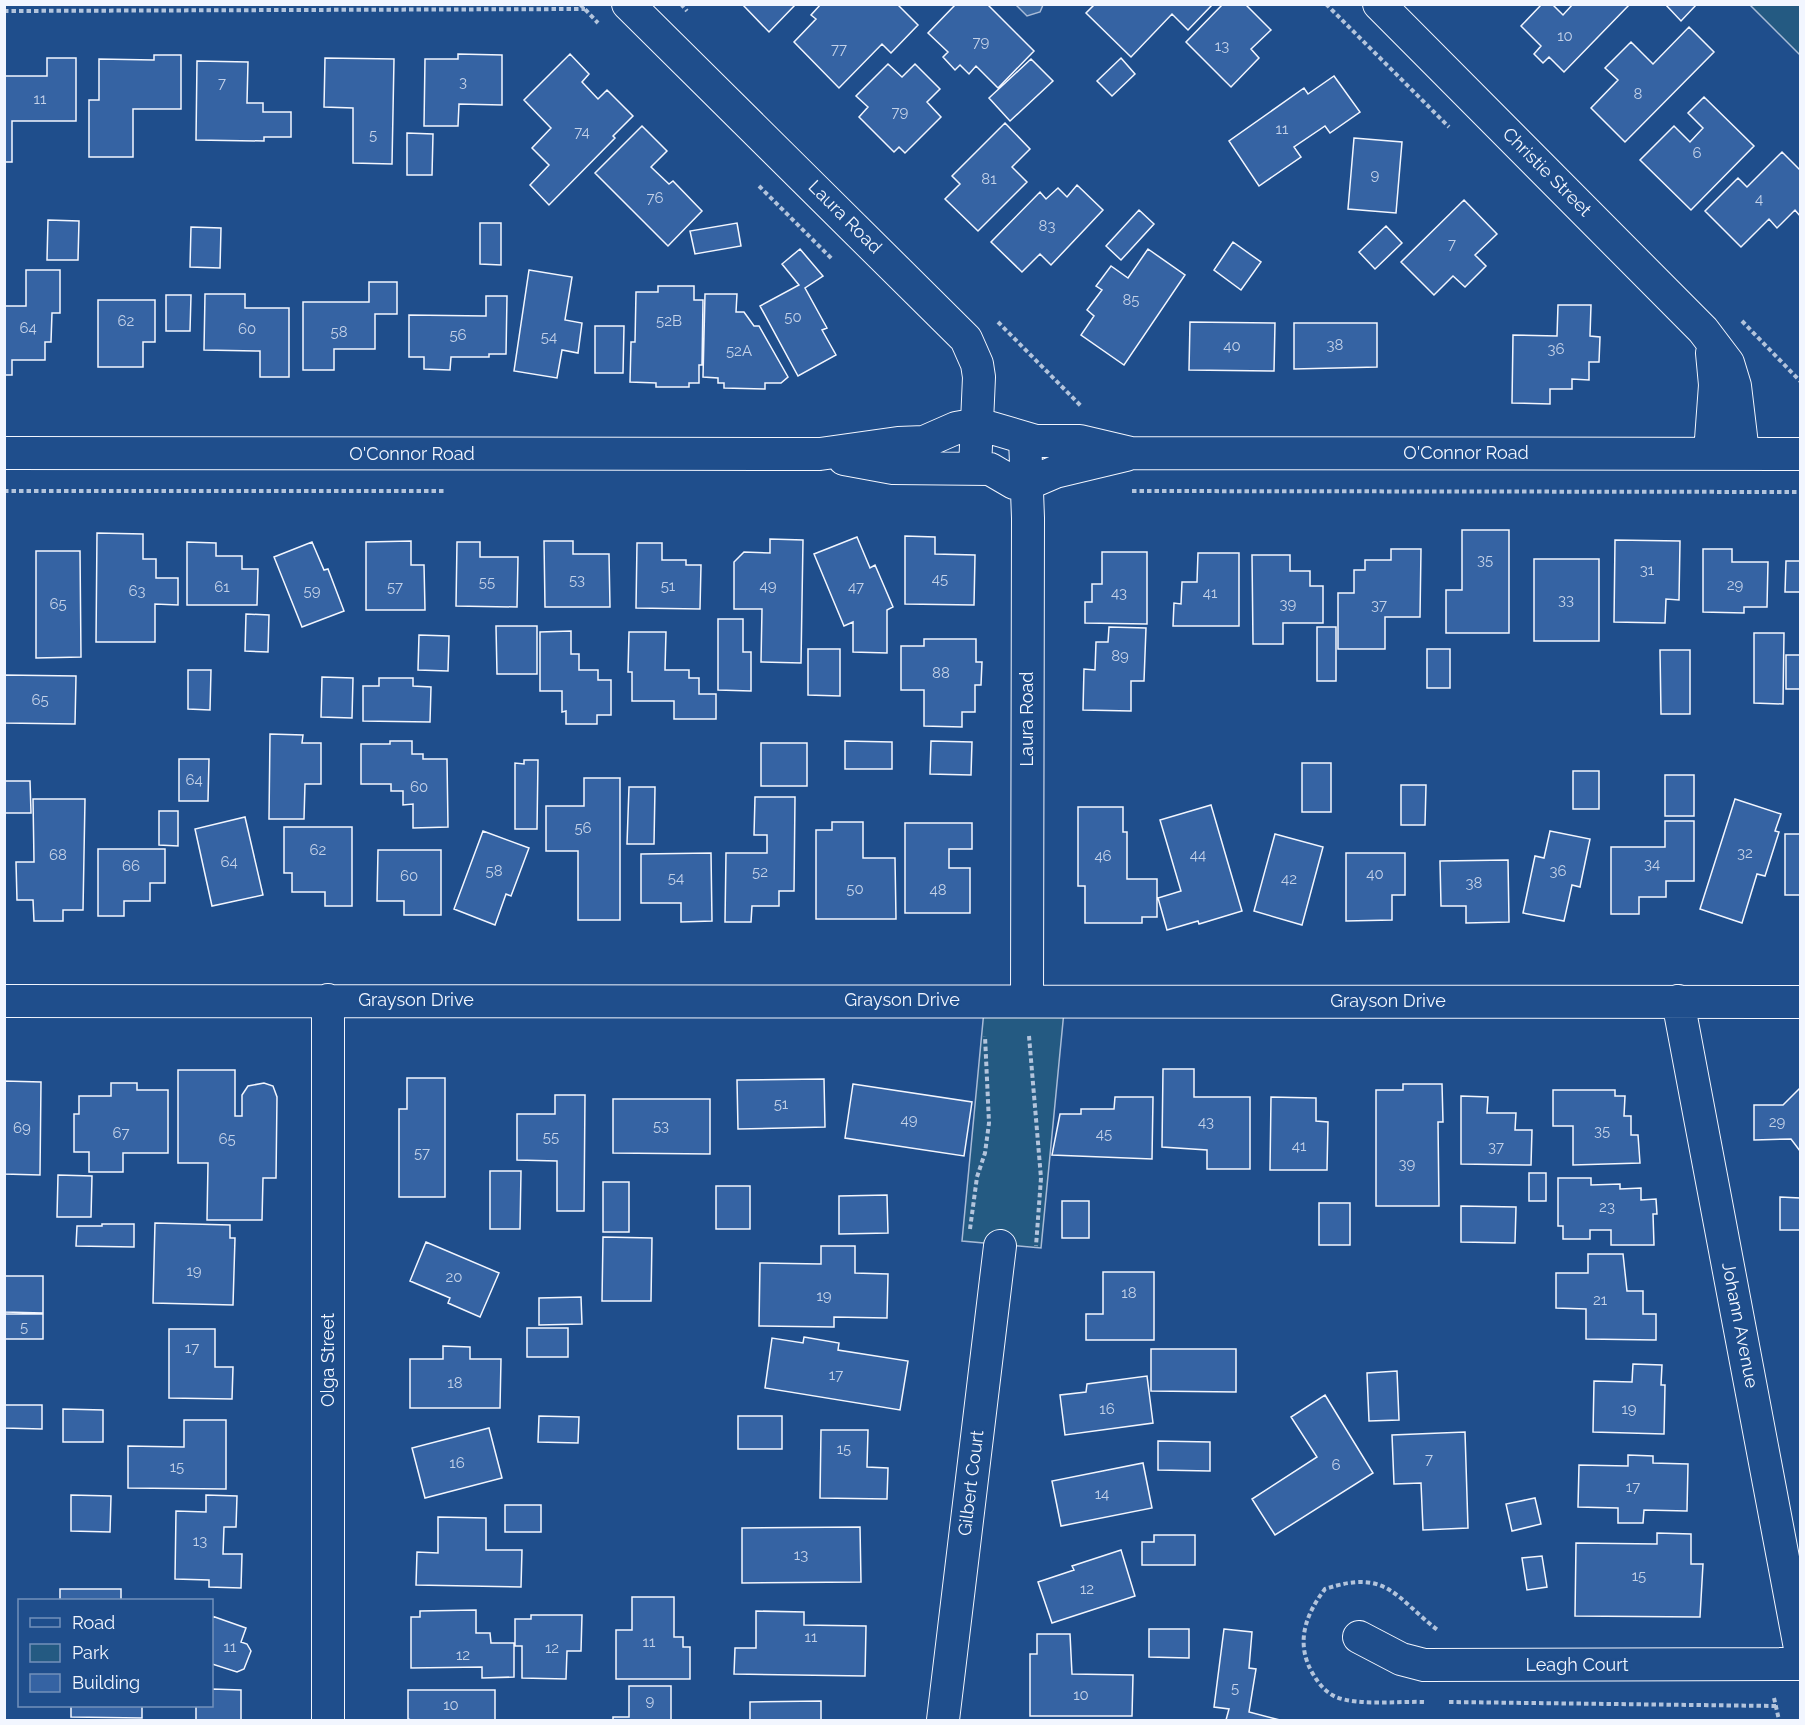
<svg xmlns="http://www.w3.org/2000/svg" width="1805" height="1725" font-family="Raleway,sans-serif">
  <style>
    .green { fill: #245a82; stroke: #a8bbd7; stroke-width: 1.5 }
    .water { fill: #3b69a3; stroke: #a8bbd7; stroke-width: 1.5 }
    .building { fill: #3563a3; stroke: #f2f6ff; stroke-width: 1.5 }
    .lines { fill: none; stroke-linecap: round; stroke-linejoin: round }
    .street-casing { stroke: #f2f6ff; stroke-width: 34 }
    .path { stroke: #b3c4dc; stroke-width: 4; stroke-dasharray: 4.5 3; stroke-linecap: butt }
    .street { stroke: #1f4e8c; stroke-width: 32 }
    .labels { text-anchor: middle; stroke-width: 4.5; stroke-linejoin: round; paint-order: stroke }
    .number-label { font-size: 15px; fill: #c3d1e8 }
    .street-label { font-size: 18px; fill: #f2f6ff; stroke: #1f4e8c }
  </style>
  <rect width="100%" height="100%" fill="#1f4e8c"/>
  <path class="green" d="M1750,5H1800V55Z
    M985,1000L1065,1001L1041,1248L962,1241Z"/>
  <path class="water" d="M1016,5H1043L1040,12L1027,16Z"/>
  <path class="building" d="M742,4H796L769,32Z
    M821,4H897L918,25L891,53L882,44L839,88L794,42L816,19L811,15Z
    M956,4H987L1034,51L998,88L976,66L969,74L960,65L955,70L943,57L948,52L928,33Z
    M1095,4H1213L1188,30L1172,14L1131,57L1086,13Z
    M1223,4H1245L1271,30L1251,49L1259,58L1231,87L1186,42Z
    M1542,4H1552L1563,15L1573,4H1630L1564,72L1549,57L1543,63L1534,54L1541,46L1521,26Z
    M1665,4H1697L1681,21Z
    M1689,27L1714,52L1625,142L1591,108L1618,80L1605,68L1631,42L1653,64Z
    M458,54L502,55V105L459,104L458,126H424L425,59H458Z
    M570,54L589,74L582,82L598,99L607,90L633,116L613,136L615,138L549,205L530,185L549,165L532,148L551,128L524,100Z
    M154,55H181V109H133V157H89V100H99V59L154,60Z
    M47,58H76V121H12V162H4V76H47Z
    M325,58L394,59L392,164L353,163V108L324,107Z
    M1121,58L1135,74L1112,96L1097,81Z
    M1031,59L1053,81L1010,121L989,98Z
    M197,61L248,62L247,103H263V112H291V137H264V141L196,140Z
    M888,64L902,77L915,64L940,89L927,102L941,117L905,153L899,147L894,152L859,117L868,107L856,96Z
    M1334,76L1360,112L1330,133L1325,126L1294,147L1301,157L1259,186L1229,141L1304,88L1308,94Z
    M1704,97L1754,146L1691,210L1640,160L1674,126L1690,142L1703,128L1688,113Z
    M1005,123L1030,149L1012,167L1027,182L978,231L945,199L960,184L952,176Z
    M642,126L667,151L651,167L669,184L673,181L702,211L668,246L595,173Z
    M407,133L433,134L432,175H407Z
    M1354,138L1402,142L1396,213L1348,209Z
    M1782,152L1800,170V216L1795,210L1777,228L1769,219L1741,247L1705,211L1738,178L1747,187Z
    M1077,185L1103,210L1051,265L1040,254L1022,272L991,242L1040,192L1046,199L1058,188L1067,197Z
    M1464,200L1497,234L1475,255L1486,266L1465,287L1453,276L1434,295L1401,262Z
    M1139,210L1154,224L1121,260L1106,246Z
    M48,220L79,221L78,260H47Z
    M480,223H501V265L480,264Z
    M737,223L741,246L695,254L690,231Z
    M1386,226L1402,243L1375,269L1359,252Z
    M191,227L221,228L220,268L190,267Z
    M1233,242L1261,262L1241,290L1214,270Z
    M800,249L823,276L805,288L827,328L822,330L836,355L798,376L760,306L799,285L782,264Z
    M1148,249L1185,275L1124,365L1081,335L1094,316L1087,310L1102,290L1096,286L1111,266L1128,278Z
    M26,270H60V313H52L51,342H45V360H12V375H4V306H26Z
    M529,270L572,277L565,320L582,323L578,353L562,350L557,378L514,371Z
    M369,282H397V314H375V349H334V370H303V302H369Z
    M658,286H694V300H703L702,365H699V383H689V387H656V383L630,382L631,342H635L636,292H658Z
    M205,294H245V308H289V377H260V351L204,350Z
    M705,294H737L736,312H744L754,326H759L788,377L781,383H765V389L724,388V383H718V378L703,377Z
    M166,295H191L190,331H166Z
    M486,296H507L506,354H489V357H451L450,370L424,369V357H409V315L486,316Z
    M98,300H155V342H143V367H98Z
    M1558,305H1591L1590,336L1600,337L1599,362H1589V380L1572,379V389H1550V404L1512,403L1513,335L1557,336Z
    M1190,322L1275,323L1274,371L1189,370Z
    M1294,323H1377V367L1294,369Z
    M595,326H624L623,373H595Z
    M1462,530H1509V633H1446V590H1462Z
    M97,533L143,534V559H156V578H178V605L155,604V642H96Z
    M905,536L935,537V554L975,555L974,605L905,604Z
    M857,537L870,568L875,565L893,607L887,610V653L853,652V622L844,626L814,554Z
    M770,539L803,540L801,663L761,662L762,609H734V562L744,552L770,553Z
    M1615,540L1680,541L1679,600L1666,599L1665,623L1614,622Z
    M411,541V565H424L425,610H366V542Z
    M544,541H573V554H609L610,607H545Z
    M187,542L216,543V556H242V569H258L257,605H187Z
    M312,542L324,570L328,569L344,611L302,627L274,557Z
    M457,542H480V557H518L517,607L456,606Z
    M637,543H662V560H686V565H701L700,609L636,608Z
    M1391,549H1421L1420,617H1385V649H1338V593H1354V570H1365V560H1391Z
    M1703,549H1732V562H1768L1767,607H1744V613L1703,612Z
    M36,551H80L81,657L36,658Z
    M1102,552H1147V624L1085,623V602H1092V584H1102Z
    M1198,553H1239V626H1173L1174,603L1181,604L1182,582H1197Z
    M1252,555H1290V571H1310V586H1323V623H1283V644H1253Z
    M1534,559H1599V641H1534Z
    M1786,561H1800V592H1785Z
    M246,614L269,615L268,652L245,651Z
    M718,619H743V652H751V691L718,690Z
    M496,626H537V674H497Z
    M1109,627L1146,628L1144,681H1131V711L1083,710L1084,669L1095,670L1096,642H1108Z
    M1317,627H1336V681H1317Z
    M571,631V654H579V670H598V680H611V715H597V724H566V711L562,712V691H540V632Z
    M629,632H666L665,670H689V678H699V694H716V719H674V701H632V672H628Z
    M1754,633H1784L1783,704L1754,703Z
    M419,635L449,636L448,671L418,670Z
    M924,639H976V662H982L981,685H975V712H962V727L924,726V690H901V646H924Z
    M808,649H840V696L808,695Z
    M1427,649H1450V688H1427Z
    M1660,650H1690V714H1661Z
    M1786,655H1800V689H1786Z
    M188,670H211L210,710L188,709Z
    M4,675L76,676L75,724L4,723Z
    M322,677L353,678L352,718L321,717Z
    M379,678H413V686L431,687L430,722L363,721V686H379Z
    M270,734L303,735L302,743H321V784H305L304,819H269Z
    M390,741H412V754H423V759H447L448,827L413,828V804L403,805V791H391V784H361V744H390Z
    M845,741L892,742V769H845Z
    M931,741L972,742L971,775L930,774Z
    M761,743H807V786H761Z
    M179,759H209L208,801H179Z
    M524,760H538L537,829H515V763L524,764Z
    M1302,763H1331V812H1302Z
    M1573,771H1599V809H1573Z
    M1665,775H1694V816H1665Z
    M584,778H620V920H578V851H546V806H584Z
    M4,781H30L31,813H4Z
    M1401,785H1426L1425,825H1401Z
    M629,787H655L654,844H627Z
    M755,797H795L794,891H779V906H752L751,922H725L726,853H767V835H754Z
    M33,799H85L83,910H63V921H34L33,900H17L16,862H34Z
    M1735,799L1781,814L1775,831L1779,832L1765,876L1757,874L1742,923L1700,909Z
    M1211,805L1242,911L1199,924L1198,921L1167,930L1158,898L1181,891L1160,820Z
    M1078,807H1123V832H1127V879H1157V917H1142V923H1085V886H1078Z
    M159,811H178V846L159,845Z
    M245,817L263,895L212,906L195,829Z
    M1665,821H1694V881H1666V897H1639V914H1611V847H1665Z
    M832,822H863V858H895L896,919H816V830H832Z
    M905,823H972V849H949V868H970V913H905Z
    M284,827H352V906H325V892H292V873H284Z
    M483,831L529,848L511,896L506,894L495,925L454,909Z
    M1550,831L1590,839L1580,887L1572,885L1564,921L1523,913L1535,856L1544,858Z
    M1275,834L1323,847L1302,925L1254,911Z
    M1785,834H1800V895H1785Z
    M98,849H165V883H150V901H124V916H98Z
    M378,850H441V915H404V901H377Z
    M711,853L712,921L681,922V903H641V854Z
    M1346,853H1405V895H1392V920L1346,921Z
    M1508,860L1509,922L1466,923V906H1441L1440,861Z
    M1163,1069H1194V1097H1250V1169H1207V1150L1162,1147Z
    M178,1070H235V1116H242V1095L248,1086L264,1083L273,1086L277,1097L276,1178H263L262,1220H207L208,1163H178Z
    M407,1078H445V1197H399V1109H407Z
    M824,1079L825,1127L738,1129L737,1080Z
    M4,1081L41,1082L40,1175L4,1174Z
    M111,1083H137V1090H168V1153H123V1172H89V1152H74V1114H79V1096H111Z
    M853,1084L972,1102L964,1156L845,1138Z
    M1403,1084H1442L1443,1122H1438L1439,1206H1376V1090H1403Z
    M1800,1088V1151L1791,1139L1754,1140V1105H1783Z
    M1553,1090H1615V1096H1625L1624,1116H1631V1135H1638L1640,1163L1573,1165V1126H1553Z
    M555,1095H585L584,1211H557V1161L517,1160V1114H555Z
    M1461,1096L1488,1097L1487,1113H1516L1515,1130H1532L1531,1165L1461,1164Z
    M1115,1097H1153L1152,1159L1052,1155L1060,1114H1081V1109H1114Z
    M1271,1097L1316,1098V1121L1328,1122L1327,1170H1270Z
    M613,1099H710V1154L613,1153Z
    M490,1171H521L520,1229H490Z
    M1529,1173H1546V1201H1529Z
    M58,1175L92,1176L91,1217H57Z
    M1558,1178H1591V1185L1620,1184V1189L1641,1188V1200L1656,1199L1657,1214H1653L1654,1245H1611V1230H1590V1239H1563V1226H1558Z
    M603,1182H629V1232H603Z
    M716,1186H750V1229H716Z
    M887,1195L888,1233L839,1234V1196Z
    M1780,1197L1800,1198V1230H1780Z
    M1062,1201H1089V1238H1062Z
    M1319,1203H1350V1245H1319Z
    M1461,1206L1516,1207L1515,1243L1461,1242Z
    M155,1223L230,1225V1238H235L233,1305L153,1303Z
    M102,1224H134V1247L76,1246L77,1226H102Z
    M603,1237L652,1238L651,1301H602Z
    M426,1242L499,1273L480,1317L448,1303L450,1298L410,1281Z
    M821,1246H855V1273L888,1274L887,1318L834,1317V1327L759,1326L760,1263L821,1264Z
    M1588,1254H1623L1627,1291H1643V1314H1656V1340L1586,1339V1309L1556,1308V1273H1588Z
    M1103,1272H1154V1340H1086V1314H1103Z
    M4,1276H43V1313L4,1312Z
    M581,1297L582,1324L539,1325V1298Z
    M4,1314H43V1339H4Z
    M527,1328H568V1357H527Z
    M169,1329H215V1367H233L232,1399L169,1398Z
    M804,1337L839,1343L838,1350L908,1361L900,1410L765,1388L772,1338L803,1343Z
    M443,1346L470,1347V1359H501L500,1408H410V1359H443Z
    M1151,1349H1236V1392L1151,1391Z
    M1633,1364L1662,1365L1661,1385H1665L1664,1434L1593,1432L1594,1381L1632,1382Z
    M1397,1371L1399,1420L1369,1421L1367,1373Z
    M1147,1376L1153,1423L1065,1435L1060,1395L1086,1392L1087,1384Z
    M1325,1395L1373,1473L1275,1535L1252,1499L1317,1457L1291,1417Z
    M4,1405H42V1429L4,1428Z
    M63,1409L103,1410V1442H63Z
    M539,1416L579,1417L578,1443L538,1442Z
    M738,1416H782V1449H738Z
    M184,1420H226V1489L128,1488V1446L184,1447Z
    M489,1428L502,1478L425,1498L412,1448Z
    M821,1430H868L867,1467L888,1468L887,1499L820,1498Z
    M1465,1432L1468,1528L1423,1530L1421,1483L1394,1484L1392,1435Z
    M1158,1441L1210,1442V1471L1158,1470Z
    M1628,1455L1653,1456V1463L1688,1464L1687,1511L1644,1510L1643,1523H1618V1508L1578,1507L1579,1465L1628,1466Z
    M1143,1463L1152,1508L1061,1526L1052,1481Z
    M71,1495L111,1496L110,1532L71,1531Z
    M206,1495L237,1496L236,1527H224L223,1554H242L241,1588L209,1587V1580L175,1579L176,1511L206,1512Z
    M1535,1498L1541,1524L1512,1531L1506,1504Z
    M505,1505H541V1532H505Z
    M438,1517L486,1518V1550H522L521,1587L416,1585L417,1552L438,1553Z
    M860,1527L861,1582L742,1583V1528Z
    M1657,1533L1691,1534V1564H1703L1700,1617L1575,1616L1576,1543L1657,1544Z
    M1154,1535H1195V1565H1142V1542H1154Z
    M1121,1550L1135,1596L1052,1623L1038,1582L1074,1570L1072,1566Z
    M1542,1556L1547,1587L1527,1590L1522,1558Z
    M60,1589H121V1600H60Z
    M632,1597H674V1637H683V1647H690V1679H616V1630H632Z
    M476,1610V1633H490L491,1643H514V1677L482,1678V1667L411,1668V1617H420V1611Z
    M756,1611L804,1612V1625L866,1626L865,1676L734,1674L735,1648H756Z
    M531,1615H582L581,1651H567L566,1679L522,1678V1646H515V1619H531Z
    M212,1616L246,1628L241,1642L247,1644L251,1651L244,1669L237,1672L212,1664Z
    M1149,1629H1189V1658L1149,1657Z
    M1224,1629L1252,1632L1249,1668L1256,1669L1249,1712L1280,1720H1226L1229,1709L1214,1707Z
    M1037,1634H1070L1072,1674L1133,1675L1132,1716H1030V1654H1037Z
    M629,1686H671V1720H613V1717H629Z
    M212,1689L241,1690V1720H196V1706H212Z
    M408,1690H495V1720H411L408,1719Z
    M821,1701V1720H750V1702Z
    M71,1706H142V1718L71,1717Z"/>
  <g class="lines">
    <g class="street-casing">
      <path id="street" d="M628,4L966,339L977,364L979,377L975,468
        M1379,4L1703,330L1728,363L1735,386L1743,453
        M1025,438L1028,518L1027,1000
        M4,453L820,454L898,443L924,442L956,428L978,424L1036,441H1080L1131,453L1800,454
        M1710,453L1715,385L1712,353
        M844,459L893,468L990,469L1014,483L1027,484L1055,472L1126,455
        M4,1001L1800,1002
        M1678,1001L1800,1648
        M1359,1637L1401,1659L1424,1665L1800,1664
        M328,1720V1000
        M943,1720L1000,1246"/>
    </g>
    <path class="path" d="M580,4L598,23
      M681,4L687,11
      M1326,4L1449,127
      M4,11L585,9
      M759,186L832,259
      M1742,321L1800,381
      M998,322L1081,406
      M4,491H445
      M1132,491L1800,492
      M1029,1036L1041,1178L1036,1246
      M970,1229L977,1177L985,1153L989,1123L985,1036
      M1774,1698L1779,1720
      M1424,1702C1399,1701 1358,1706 1336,1697C1325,1692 1319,1684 1313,1674C1295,1644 1305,1615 1325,1589C1388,1568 1395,1598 1439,1631
      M1449,1702L1776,1706"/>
    <use href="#street" class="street"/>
  </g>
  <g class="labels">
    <g class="number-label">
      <text x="1565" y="41">10</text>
      <text x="981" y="47">79</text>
      <text x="1222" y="51">13</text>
      <text x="839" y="54">77</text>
      <text x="463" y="87">3</text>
      <text x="222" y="88">7</text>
      <text x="1638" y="99">8</text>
      <text x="40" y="104">11</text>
      <text x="900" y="117">79</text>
      <text x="1282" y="134">11</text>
      <text x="582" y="137">74</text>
      <text x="373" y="140">5</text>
      <text x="1697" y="158">6</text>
      <text x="1375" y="180">9</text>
      <text x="989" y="184">81</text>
      <text x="655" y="203">76</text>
      <text x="1759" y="204">4</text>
      <text x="1047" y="231">83</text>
      <text x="1452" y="249">7</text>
      <text x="1131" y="305">85</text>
      <text x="793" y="322">50</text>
      <text x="126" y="326">62</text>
      <text x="669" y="326">52B</text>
      <text x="28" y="333">64</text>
      <text x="247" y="334">60</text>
      <text x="339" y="337">58</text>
      <text x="458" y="340">56</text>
      <text x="549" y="342">54</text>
      <text x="1335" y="350">38</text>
      <text x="1232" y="351">40</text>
      <text x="1556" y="354">36</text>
      <text x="739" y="356">52A</text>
      <text x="1485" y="565">35</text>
      <text x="1647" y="575">31</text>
      <text x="940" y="584">45</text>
      <text x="577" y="585">53</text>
      <text x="487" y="587">55</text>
      <text x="1735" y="590">29</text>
      <text x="668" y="591">51</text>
      <text x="768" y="591">49</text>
      <text x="222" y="592">61</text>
      <text x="395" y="592">57</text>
      <text x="856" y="592">47</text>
      <text x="137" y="596">63</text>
      <text x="312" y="596">59</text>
      <text x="1119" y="598">43</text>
      <text x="1210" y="598">41</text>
      <text x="1566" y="605">33</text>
      <text x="58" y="609">65</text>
      <text x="1288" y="609">39</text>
      <text x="1379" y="610">37</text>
      <text x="1120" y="661">89</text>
      <text x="941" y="678">88</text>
      <text x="40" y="705">65</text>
      <text x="194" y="785">64</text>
      <text x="419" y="792">60</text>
      <text x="583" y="833">56</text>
      <text x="318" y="855">62</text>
      <text x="1745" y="858">32</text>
      <text x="58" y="860">68</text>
      <text x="1198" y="860">44</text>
      <text x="1103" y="861">46</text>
      <text x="229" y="867">64</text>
      <text x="1652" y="869">34</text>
      <text x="131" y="871">66</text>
      <text x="494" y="876">58</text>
      <text x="1558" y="876">36</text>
      <text x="760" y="877">52</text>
      <text x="1375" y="879">40</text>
      <text x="409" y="881">60</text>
      <text x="676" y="883">54</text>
      <text x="1289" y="884">42</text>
      <text x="1474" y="888">38</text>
      <text x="855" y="894">50</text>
      <text x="938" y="895">48</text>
      <text x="781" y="1109">51</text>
      <text x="909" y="1125">49</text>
      <text x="1206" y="1127">43</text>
      <text x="1777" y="1127">29</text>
      <text x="661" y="1131">53</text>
      <text x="22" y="1133">69</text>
      <text x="1602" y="1136">35</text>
      <text x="121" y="1138">67</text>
      <text x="1104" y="1139">45</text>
      <text x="551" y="1142">55</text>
      <text x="227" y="1144">65</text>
      <text x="1299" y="1151">41</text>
      <text x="1496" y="1152">37</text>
      <text x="422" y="1158">57</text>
      <text x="1407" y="1169">39</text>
      <text x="1607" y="1212">23</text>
      <text x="194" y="1276">19</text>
      <text x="454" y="1282">20</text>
      <text x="1129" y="1298">18</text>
      <text x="824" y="1301">19</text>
      <text x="1600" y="1305">21</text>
      <text x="24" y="1332">5</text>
      <text x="192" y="1353">17</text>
      <text x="836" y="1380">17</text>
      <text x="455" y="1388">18</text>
      <text x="1107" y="1414">16</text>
      <text x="1629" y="1414">19</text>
      <text x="844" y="1454">15</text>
      <text x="1429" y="1464">7</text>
      <text x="457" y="1468">16</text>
      <text x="1336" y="1470">6</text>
      <text x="177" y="1472">15</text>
      <text x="1633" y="1492">17</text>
      <text x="1102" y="1499">14</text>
      <text x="200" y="1546">13</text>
      <text x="801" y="1560">13</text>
      <text x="1639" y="1581">15</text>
      <text x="1087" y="1594">12</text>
      <text x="811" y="1642">11</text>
      <text x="649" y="1647">11</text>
      <text x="230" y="1652">11</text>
      <text x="552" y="1653">12</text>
      <text x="463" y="1660">12</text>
      <text x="1235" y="1693">5</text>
      <text x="1081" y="1700">10</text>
      <text x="650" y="1706">9</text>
      <text x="451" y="1710">10</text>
    </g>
    <g class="street-label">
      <text transform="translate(1547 172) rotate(45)" y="6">Christie Street</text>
      <text transform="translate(845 217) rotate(45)" y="6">Laura Road</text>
      <text x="1466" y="459">O'Connor Road</text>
      <text x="412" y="460">O'Connor Road</text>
      <text transform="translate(1027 719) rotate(-90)" y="6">Laura Road</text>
      <text x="416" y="1006">Grayson Drive</text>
      <text x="902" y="1006">Grayson Drive</text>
      <text x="1388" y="1007">Grayson Drive</text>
      <text transform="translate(1740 1325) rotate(79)" y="6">Johann Avenue</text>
      <text transform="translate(328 1360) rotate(-90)" y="6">Olga Street</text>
      <text transform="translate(971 1483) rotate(-83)" y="6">Gilbert Court</text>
      <text x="1577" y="1671">Leagh Court</text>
    </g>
  </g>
  <rect width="1805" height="1725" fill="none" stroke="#f2f6ff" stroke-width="12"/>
  <rect x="18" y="1599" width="195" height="108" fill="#1f4e8c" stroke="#7391ba" stroke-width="1.5"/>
  <rect x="30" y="1618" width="30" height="9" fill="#1f4e8c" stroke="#7391ba" stroke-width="1.5"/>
  <text x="72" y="1629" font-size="18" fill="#f2f6ff">Road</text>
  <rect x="30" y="1644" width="30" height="18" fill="#245a82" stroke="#7391ba" stroke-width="1.5"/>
  <text x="72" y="1659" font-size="18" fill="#f2f6ff">Park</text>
  <rect x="30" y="1674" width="30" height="18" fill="#3563a3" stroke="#7391ba" stroke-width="1.5"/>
  <text x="72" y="1689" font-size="18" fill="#f2f6ff">Building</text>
</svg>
